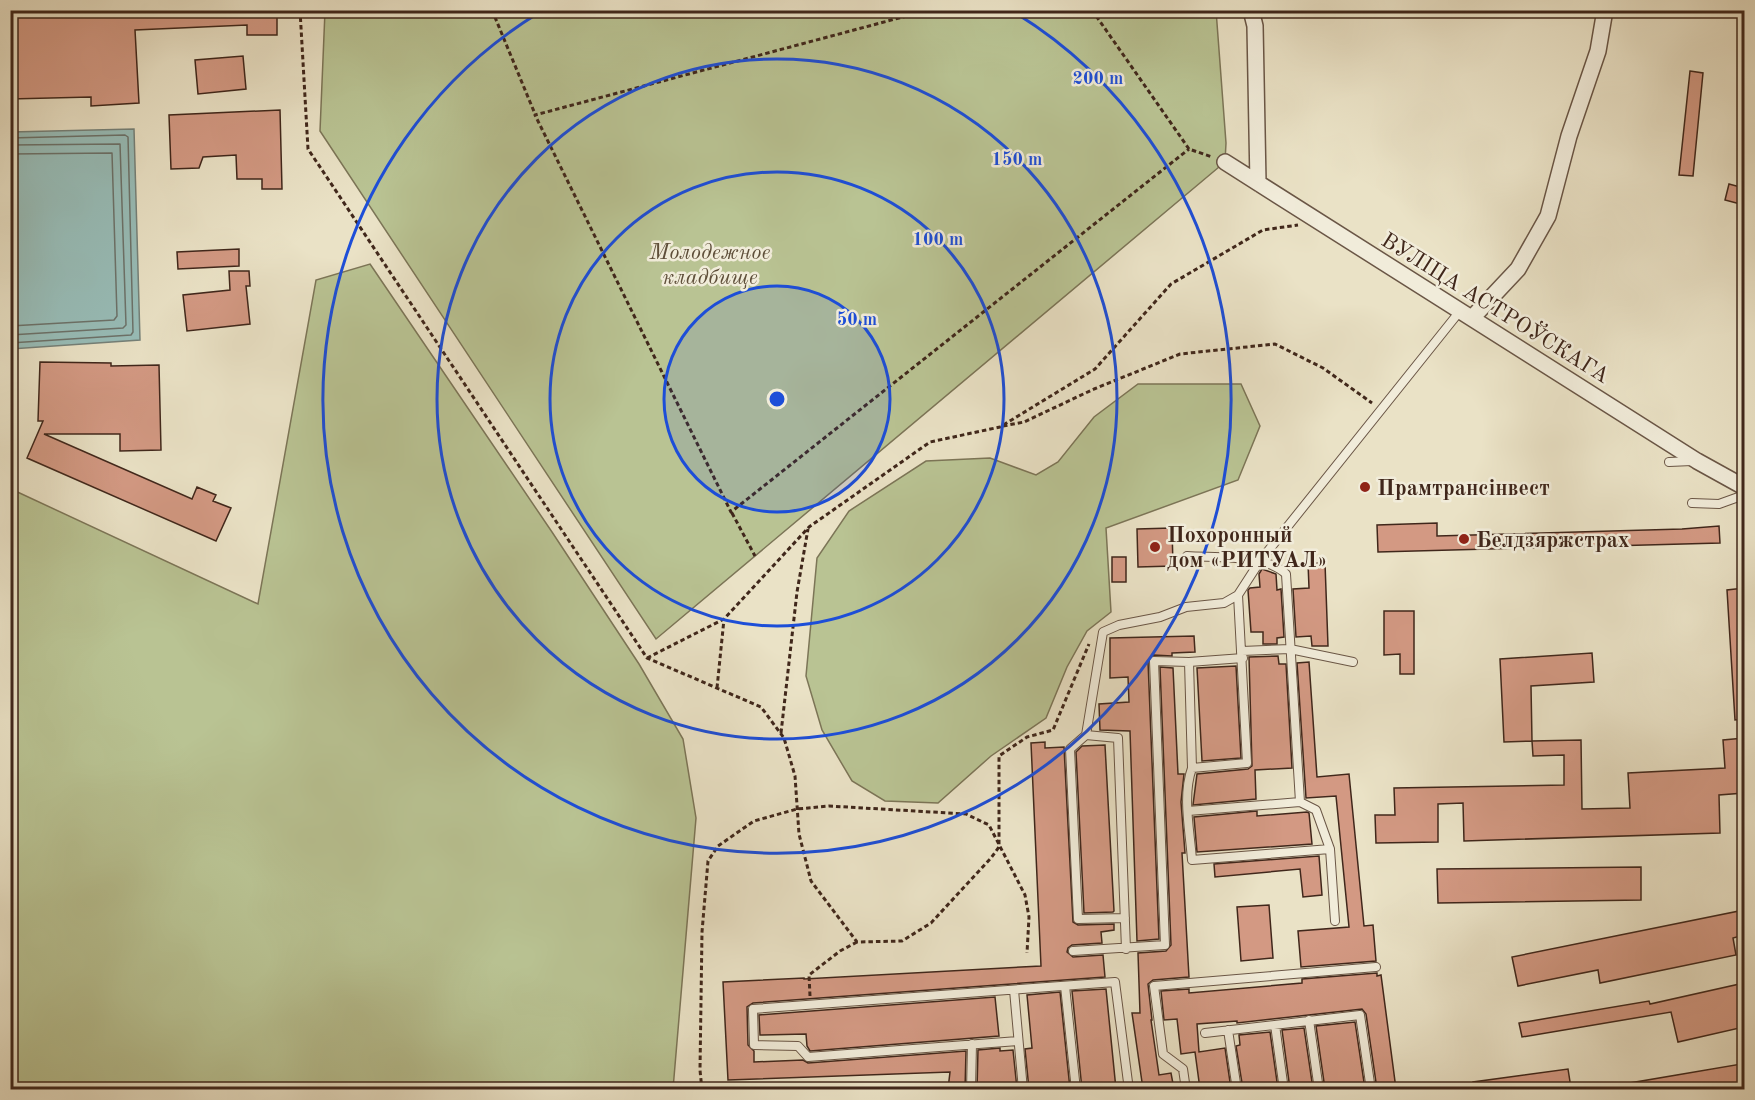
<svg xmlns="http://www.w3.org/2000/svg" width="1755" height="1100" font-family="'Old Standard TT',serif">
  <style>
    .green { fill: #b9c393; stroke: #7c7557; stroke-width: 1.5 }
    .water { fill: #98bdb8; stroke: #758179; stroke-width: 1.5 }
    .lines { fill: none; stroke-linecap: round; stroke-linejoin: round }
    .shore { stroke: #6c726a; stroke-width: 1.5 }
    .building { fill: #d39983; stroke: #40271b; stroke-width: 1.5 }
    .service-casing { stroke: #6a5646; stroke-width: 10 }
    .minor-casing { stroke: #6a5646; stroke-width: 18 }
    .path { stroke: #40271b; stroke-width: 3; stroke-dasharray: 4.5 3; stroke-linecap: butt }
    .service { stroke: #f1ecda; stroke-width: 8 }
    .minor { stroke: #f1ecda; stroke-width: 15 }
    .ring { fill: none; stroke: #1d4ed8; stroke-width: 3 }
    .poi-dot { fill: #8f2418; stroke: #f1ecda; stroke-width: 2 }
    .labels { text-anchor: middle; stroke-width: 5; stroke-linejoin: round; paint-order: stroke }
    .park-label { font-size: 22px; font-style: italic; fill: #5e4e39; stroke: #f1ecda }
    .street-label { font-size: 22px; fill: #40271b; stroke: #f1ecda }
    .poi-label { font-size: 22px; font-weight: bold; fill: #40271b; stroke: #f1ecda; text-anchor: start }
    .centre { fill: #1d4ed8; stroke: #f1ecda; stroke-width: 3 }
    .ring-label { font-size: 18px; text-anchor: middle; font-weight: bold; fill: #1d4ed8; stroke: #f1ecda; stroke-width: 5; stroke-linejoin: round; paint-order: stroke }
  </style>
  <rect width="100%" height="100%" fill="#eae2c6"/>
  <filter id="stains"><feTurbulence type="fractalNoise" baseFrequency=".00333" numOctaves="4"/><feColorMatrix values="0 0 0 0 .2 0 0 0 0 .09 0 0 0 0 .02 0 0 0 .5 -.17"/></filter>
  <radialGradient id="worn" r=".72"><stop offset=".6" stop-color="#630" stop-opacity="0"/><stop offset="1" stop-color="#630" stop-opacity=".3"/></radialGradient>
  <path class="green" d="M1216,10L1226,143L1225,162L656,639L320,131L325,11Z
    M370,264L552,532L639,664L683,739L696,818L673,1089H11V489L258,604L316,280Z
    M1138,384H1241L1260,426L1238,480L1106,528L1111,612L1087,631L1067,667L1046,718L991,756L938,803L885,801L852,781L822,730L806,676L817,558L849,511L926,461L990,458L1036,475L1058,462L1094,417Z"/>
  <path class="water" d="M134,129L140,340L11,349V132Z"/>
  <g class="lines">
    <path class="shore" d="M10,138L125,135L128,137L133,332L131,335L10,343
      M10,145L120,144L126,325L123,328L10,335
      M10,154L112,153L117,316L114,320L10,326"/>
  </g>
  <path class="building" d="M10,10H277V35H247V25L135,30L139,103L91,106V97L10,99Z
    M243,56L246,89L198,94L195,60Z
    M1690,71L1703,73L1693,176L1679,175Z
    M280,110L282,189H262V179H237L236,155L203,157L199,168L171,169L169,115Z
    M1729,184L1744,188V205L1725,200Z
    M239,249V266L178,269L177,252Z
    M229,271H249L250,286H246L250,324L187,331L183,295L230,290Z
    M40,362L111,363V366L159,365L161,450L120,451V434H44L192,499L197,487L216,495L213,501L231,508L216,541L27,458L43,421H38Z
    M1437,523V536L1682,529L1719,526L1720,543L1378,552L1377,525Z
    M1172,528L1173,566L1138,567L1137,529Z
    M1112,557H1126V582H1112Z
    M1308,563H1325L1328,646H1312L1311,636L1296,637L1293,589L1309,588Z
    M1262,569L1276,574L1277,590L1281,589L1284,637L1277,638V644H1263V632H1251L1248,590L1250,588L1260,587L1259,574Z
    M1744,588V719L1735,720L1727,590Z
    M1384,611H1414V674H1400V654L1384,655Z
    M1194,636L1195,652L1172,653V656L1154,655L1148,661L1159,939L1137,941L1130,731L1100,730L1099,704L1129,702L1128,677L1110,678V638Z
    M1592,653L1594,682L1531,686L1532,741L1504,742L1500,659Z
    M1278,656L1279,664H1286L1292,768L1255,770L1256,799L1193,805L1197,774L1248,769L1252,766L1249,657Z
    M1309,662L1317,777L1349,774L1364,926L1373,925L1376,961L1301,967L1298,931L1349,927L1336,796L1306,798L1297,663Z
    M1236,666L1241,758L1202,761L1197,668Z
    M1160,667L1173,668L1178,774H1184L1181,802L1185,853H1182L1189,977L1153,980L1148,984L1152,1020H1151L1159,1075L1171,1073L1174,1089H1143L1132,1013H1140L1138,953L1166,951L1171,945Z
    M1744,738V793L1719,795L1720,833L1464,841L1463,803L1438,804V842L1376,843L1375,815H1395L1394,788L1564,785V755L1533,756L1532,741L1581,740L1582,809L1630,808L1628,773L1725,768L1723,740Z
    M1045,742V748L1064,747L1073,922L1078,925L1114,924V930L1101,932L1102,943L1072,945L1068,948L1067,952L1073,957L1103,955L1105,977L753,1003L747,1007L748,1045L754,1051V1062L803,1060L808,1063L966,1051L965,1089H948L950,1072L728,1080L723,982L804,978V979L1041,966L1031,743Z
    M1105,745L1114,911L1113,912L1084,913L1076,752L1082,746Z
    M1257,811V816L1307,812L1309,813L1312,844L1197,852L1194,817Z
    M1319,856L1322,895L1303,897L1300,869L1215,877L1214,864Z
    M1641,867V900L1438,903L1437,869Z
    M1269,905L1273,958L1241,961L1237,907Z
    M1744,910V935L1733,938L1736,955L1600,983L1598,970L1518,986L1512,957Z
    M1377,973V976L1381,975L1396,1089H1377L1366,1014L1362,1009L1237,1023V1021L1197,1024L1199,1052L1225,1048L1231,1089H1200L1195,1052L1181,1054L1177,1019L1164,1020L1161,991L1189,989V993L1302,983V979Z
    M1744,983V1027L1678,1042L1671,1012L1522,1037L1519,1023L1649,1001L1650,1004Z
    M1106,989L1116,1089H1082L1072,991Z
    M1060,992L1070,1089H1029L1025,1049L1032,1048L1027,995Z
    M995,997L999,1036L810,1051L807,1046L806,1034L760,1035L759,1015Z
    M1355,1022L1365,1089H1325L1316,1026Z
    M1304,1028L1313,1089H1290L1282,1030Z
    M1270,1032L1278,1089H1243L1236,1046L1240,1045L1239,1035Z
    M1000,1048V1051L1013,1050L1017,1089H977L978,1050Z
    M1741,1064L1744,1089H1630V1083Z
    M1568,1069L1571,1088L1473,1089V1082Z"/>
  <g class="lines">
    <g class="service-casing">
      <path id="service" d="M1669,462L1692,461
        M1692,503L1719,504L1744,495
        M1187,556C1216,558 1266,554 1286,574L1300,802
        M1242,651L1290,649L1353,662
        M1189,662L1192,768C1182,796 1190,831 1192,860L1330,849
        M1086,735L1118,738L1126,949
        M1192,768L1247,763L1238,595L1260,561L1460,311
        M1188,811L1300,802L1316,810L1330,849L1335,921
        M1125,918L1078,919L1070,749L1086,735L1103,632L1119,625L1160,617L1186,607L1224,603L1238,595
        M1073,951L1165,945L1154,661L1189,662L1243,658
        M1065,986L1076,1090
        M1014,990L1023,1090
        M1309,1020L1319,1090
        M1275,1025L1284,1090
        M1228,1030L1237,1090
        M1205,1033L1360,1015L1371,1090
        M1018,1041L808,1057L798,1046L754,1045L753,1009L1115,982L1129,1090
        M971,1090L972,1044
        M1186,1090L1183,1069L1163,1054L1154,986L1376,967"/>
    </g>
    <g class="minor-casing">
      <path id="minor" d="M1251,10L1255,26L1258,183
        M1225,162L1697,461L1744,487
        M1472,318L1518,269L1548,216L1569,136L1598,51L1605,10"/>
    </g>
    <path class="path" d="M300,10L308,149L647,658L761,707L784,738L795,776L799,834L811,881L857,942L902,941L931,923L991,858L999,847V756L1027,737L1053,730L1089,644
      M492,10L535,114
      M929,10L535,115L731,512L1189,149
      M1092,10L1189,149L1212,157
      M1003,426L1024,422L1094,389L1180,354L1275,344L1323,368L1372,403
      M732,513L755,556
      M647,658L724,619L809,527L930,442L1000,427L1095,369L1171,284L1263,230L1298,225
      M717,688L724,619
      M781,733L797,592L808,529
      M810,996L809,975L840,951L857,942
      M702,1090L700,1070L702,932L708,861L718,846L754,821L797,809L829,806L966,814L989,825L1025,895L1029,917L1027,953"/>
    <use href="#service" class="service"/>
    <use href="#minor" class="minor"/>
  </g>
  <circle cx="777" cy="399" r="113" fill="#1d4ed8" fill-opacity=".12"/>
  <g class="ring">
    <circle cx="777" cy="399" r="113"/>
    <circle cx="777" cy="399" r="227"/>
    <circle cx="777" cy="399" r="340"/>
    <path d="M1014 12A454 454 0 1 1 540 12"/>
  </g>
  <g class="poi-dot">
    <circle cx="1365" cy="487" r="6"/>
    <circle cx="1464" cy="539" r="6"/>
    <circle cx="1155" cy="547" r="6"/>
  </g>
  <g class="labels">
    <g class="park-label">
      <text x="710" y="259">Молодежное<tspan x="710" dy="25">кладбище</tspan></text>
    </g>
    <g class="street-label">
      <text transform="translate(1496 307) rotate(32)" y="8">ВУЛІЦА АСТРОЎСКАГА</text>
    </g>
    <g class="poi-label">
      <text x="1377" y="495">Прамтрансінвест</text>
      <text x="1167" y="542">Похоронный<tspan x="1167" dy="25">дом «РИТУАЛ»</tspan></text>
      <text x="1476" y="547">Белдзяржстрах</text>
    </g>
  </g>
  <circle cx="777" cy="399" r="9" class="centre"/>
  <g class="ring-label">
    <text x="1098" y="84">200 m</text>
    <text x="1017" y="165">150 m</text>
    <text x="938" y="245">100 m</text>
    <text x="857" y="325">50 m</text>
  </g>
  <rect width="1755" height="1100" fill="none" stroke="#eae2c6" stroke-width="36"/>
  <rect x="12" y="12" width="1731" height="1076" fill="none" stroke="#40271b" stroke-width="3"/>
  <rect x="18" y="18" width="1719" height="1064" fill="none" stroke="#40271b" stroke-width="1.5"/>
  <rect width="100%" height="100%" filter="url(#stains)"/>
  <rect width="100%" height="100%" fill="url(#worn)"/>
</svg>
